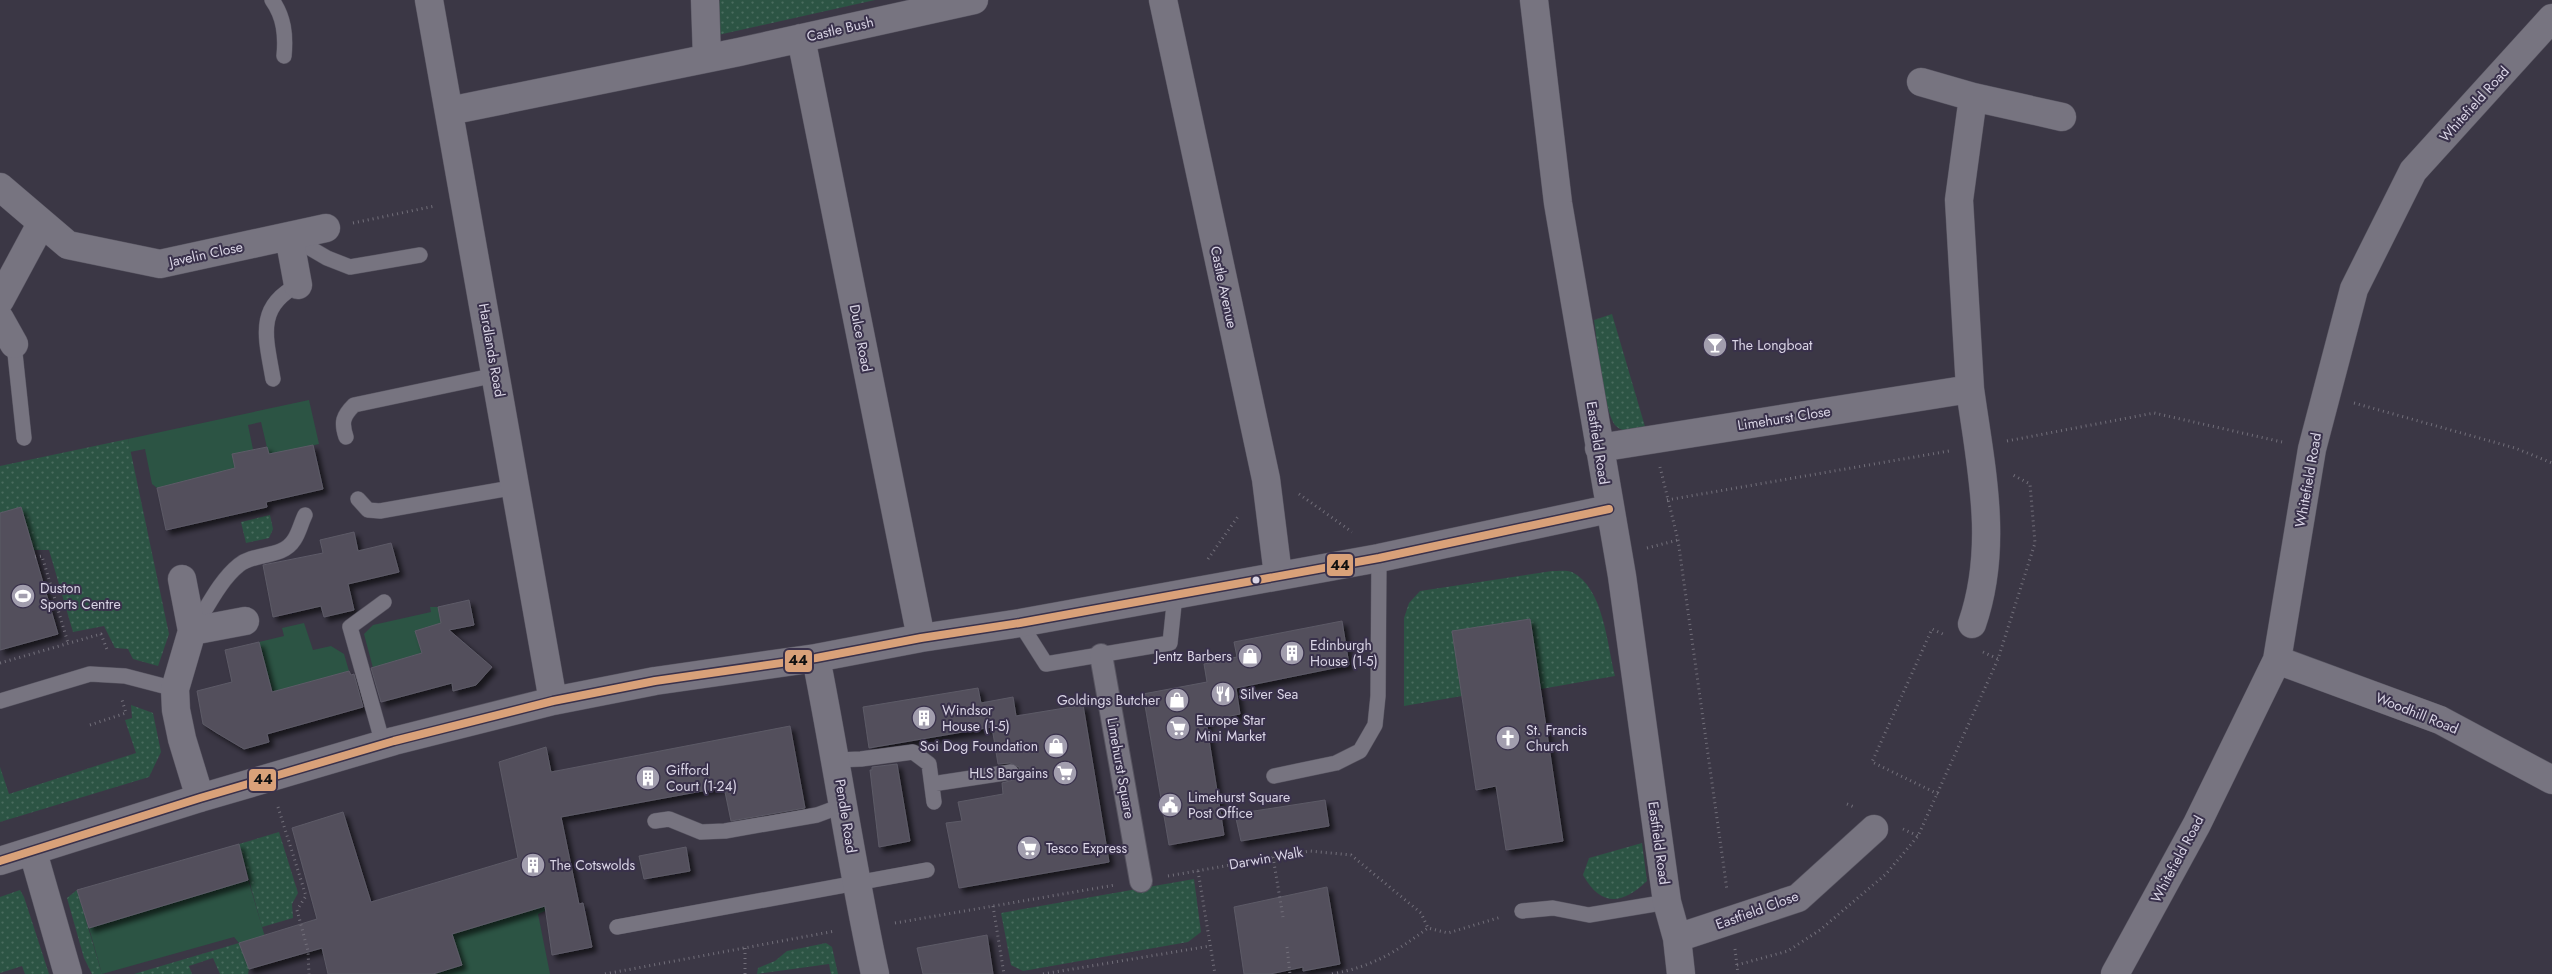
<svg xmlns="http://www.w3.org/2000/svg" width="2552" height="974" font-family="Jost,sans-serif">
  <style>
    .grass { fill: url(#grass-dots) }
    .green { fill: #2c5444 }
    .building { fill: #52505b; stroke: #5d5a67; filter: url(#shadow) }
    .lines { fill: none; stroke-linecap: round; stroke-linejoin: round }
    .service-casing { stroke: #575460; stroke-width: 16 }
    .pedestrian-casing { stroke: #575460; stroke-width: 24 }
    .minor-casing { stroke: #575460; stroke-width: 29 }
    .path { stroke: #726f7a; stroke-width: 3; stroke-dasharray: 1 4; stroke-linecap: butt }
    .service { stroke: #777480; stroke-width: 15 }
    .pedestrian { stroke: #777480; stroke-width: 22 }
    .minor { stroke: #777480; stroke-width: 28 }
    .bus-1-casing { stroke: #39314b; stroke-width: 11 }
    .bus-1 { stroke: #d9a179; stroke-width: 8 }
    .bus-dot { fill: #dad5e6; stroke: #39314b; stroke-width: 2 }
    .labels { text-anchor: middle; stroke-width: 4; stroke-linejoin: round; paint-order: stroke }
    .street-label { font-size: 14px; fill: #dad5e6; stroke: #39314b }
    .poi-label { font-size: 14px; fill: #dad5e6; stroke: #39314b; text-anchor: start }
    .line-badge { stroke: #39314b; stroke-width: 2 }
    .pale-badge-label { font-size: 14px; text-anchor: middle; font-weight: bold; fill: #111 }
  </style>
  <defs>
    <pattern id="grass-dots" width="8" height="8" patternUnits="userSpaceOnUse" patternTransform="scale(1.25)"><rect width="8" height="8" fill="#2c5444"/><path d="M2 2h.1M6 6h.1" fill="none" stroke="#4a6c5f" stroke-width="1.8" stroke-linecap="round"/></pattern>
    <filter id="shadow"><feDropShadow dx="4.5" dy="4.5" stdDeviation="2.5" flood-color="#0009"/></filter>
  </defs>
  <rect width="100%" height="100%" fill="#3b3745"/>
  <path class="grass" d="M720,0H875L718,35L717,11Z
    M1612,314L1646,430C1635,431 1625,434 1616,426C1604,414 1597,340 1594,320Z
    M128,439L169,634L158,666L133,659L128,649L115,648L104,626L73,632L49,550H33L21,507L0,513V466Z
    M270,515L273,529L269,538L246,543L241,522Z
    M1552,571C1558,571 1567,570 1572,572C1604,588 1607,645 1615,676L1541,689L1530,619L1452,631L1462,696L1404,706V618L1409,603L1420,591Z
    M131,705L153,713L161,752L149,777L0,822V767L9,794L136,753L125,720L132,718Z
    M279,832L298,893L292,904L293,918L262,927L239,844Z
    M1642,843L1647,881C1622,905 1601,907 1583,875L1589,858Z
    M1194,879L1201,932L1188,942L1023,971L1011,965L1001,913Z
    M20,890L24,897L49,974H25L22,966L0,973V897Z
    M77,890L102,974H92L84,958L67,898Z
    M239,943L249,969L248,974H220L213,958L189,966L192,974H134Z
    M826,943L832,947L838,974H831L829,964L757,974L758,968L775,961L787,951Z"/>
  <path class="green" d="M309,400L319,444L269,456L261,422L248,425L255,459L232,454L236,470L157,488L152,484L145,449L130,452L128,439Z
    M430,607H438L444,640L470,648L449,670L441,673L427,627L415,631L422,654L373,668L364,634L373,625L431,612Z
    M304,623L313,650L331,646L344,654L349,671L273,693L268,677L256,680L266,669L259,642L284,636L282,628Z
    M248,879L265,937L239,943L234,937L102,974L89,928Z
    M546,905L547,910L538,914L550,974H433L461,965L452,934Z"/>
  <path class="building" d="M313,445L323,489L266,502L267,507L166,530L157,488L235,468L232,454L267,447L269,454Z
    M21,507L58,634L0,650V513Z
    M354,532L358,551L391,543L399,572L348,584L354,610L324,617L321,606L273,617L263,565L323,553L320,540Z
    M469,600L474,625L449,630L492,667L476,685L453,691L452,683L381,702L371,668L422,653L415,631L441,623L438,607Z
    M1530,619L1563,841L1506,850L1496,786L1476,790L1452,631Z
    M1342,621L1349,665L1236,688L1240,714L1206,721L1224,835L1169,845L1143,694L1207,682L1204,664L1237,657L1234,642Z
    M259,642L272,692L349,671L351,675L354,674L363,707L267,734L269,742L244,749L217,733L203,724L197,691L232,682L225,650Z
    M978,688L981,703L1013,697L1016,716L1083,705L1109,862L959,888L946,823L962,821L958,802L1003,794L1002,783L1017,779L1020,775L1019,767L1010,763L998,764L992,727L869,748L863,707Z
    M790,726L805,808L731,821L724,787L561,817L579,904L583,903L592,947L552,955L545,906L452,934L462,965L433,974H328L322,948L249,969L239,943L317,919L292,828L343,812L371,902L518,858L499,762L546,747L551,772Z
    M897,764L910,841L879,847L870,770H872V767Z
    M1325,800L1329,826L1241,841L1235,814Z
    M239,844L248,880L89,928L77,890Z
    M686,847L690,871L644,879L639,856Z
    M1327,887L1340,964L1303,971V967L1270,974H1244L1234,907Z
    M987,935L993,974H923L917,948Z"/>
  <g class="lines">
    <g class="service-casing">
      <path id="service" d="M272,0C284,17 286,35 284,56
        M291,237L327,258L350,267L420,255
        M14,344L24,438
        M273,379C266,338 255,307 298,285
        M346,437C341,422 343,416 354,405L496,375
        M358,499L368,510L380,511L516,487
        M1020,623L1046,664L1170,643L1175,595
        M192,631C206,610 219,581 239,565C255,552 282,559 294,540C299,533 301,523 305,515
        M0,701L90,674L125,676L175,689
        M383,744L350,627L384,602
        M837,760L861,759L913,752L929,764L934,802
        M1274,776L1336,763L1360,751L1375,725L1378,696L1379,558
        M932,784L1011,772
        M655,821L669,819L701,832L725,831L817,815L844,805
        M1522,911L1553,908L1589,915L1667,902
        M617,927L927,870"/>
    </g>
    <g class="pedestrian-casing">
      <path id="pedestrian" d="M1101,655L1141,881"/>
    </g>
    <g class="minor-casing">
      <path id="minor" d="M429,0L553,701
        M705,0L707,58
        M1163,0L1266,479L1278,575
        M1534,0L1558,203L1622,576L1667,902L1677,938L1681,974
        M801,38L921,638
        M1921,82L1973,97
        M449,111L739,52L974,0
        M0,187L68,245L160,264L326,228
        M289,236L298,285
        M0,300L41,224
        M0,319L14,344
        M1970,389C1981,468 1999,546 1972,624
        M1599,448L1970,389L1959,200L1973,97L2062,117
        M182,579L192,631L175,689L176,710L182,739L200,798
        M192,631L245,621
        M816,658C837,763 852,869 875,974
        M2277,660L2440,720L2552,780
        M33,852L68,974
        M0,861L200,798L394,741L553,701L655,681L816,658L921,638L1020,623L1379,558L1609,509
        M1677,938L1798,898L1874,829
        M2115,974L2197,824L2277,660L2312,449L2354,289L2413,171L2552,18"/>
    </g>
    <path class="path" d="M353,223L435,206
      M2354,403L2515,448L2552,463
      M2007,441L2154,413L2282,442
      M1660,467L1678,540L1727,890
      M1299,494L1352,532
      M1667,500L1949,451
      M1647,548L1678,540
      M35,557L42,556L68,643
      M1208,559L1239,515
      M1983,652L1998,659
      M0,663L101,634L108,652
      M90,725L126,713L122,700
      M1938,794L1872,762L1932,629L1945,635
      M1847,804L1854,807
      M278,807L306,896L297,910L308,951L309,974
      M1903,829L1918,836
      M1273,857L1283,917
      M1198,871L1215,974
      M1168,876L1310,851L1351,855L1421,913L1428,928L1448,933L1501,917
      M993,906L1004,974
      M895,923L1115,885
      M1287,947L1290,974
      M745,948V974
      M1735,949L1738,974
      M1737,965L1788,951L1820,930L1886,874L1918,836L1998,659L2035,543L2030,484L2013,475
      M605,974L835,931
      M1043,974L1210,946
      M1332,974C1374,966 1394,953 1428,928"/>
    <use href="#service" class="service"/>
    <use href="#pedestrian" class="pedestrian"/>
    <use href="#minor" class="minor"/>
    <g class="bus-1-casing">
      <path id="bus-1" d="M0,861L200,798L394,741L553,701L655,681L816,658L921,638L1020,623L1379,558L1609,509"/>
    </g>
    <use href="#bus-1" class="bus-1"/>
  </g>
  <defs>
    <g id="bar-disc" transform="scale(1.25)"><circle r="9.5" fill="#a29eae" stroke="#39314b"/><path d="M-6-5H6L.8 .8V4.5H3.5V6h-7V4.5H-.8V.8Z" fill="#fff"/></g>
    <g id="stadium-disc" transform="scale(1.25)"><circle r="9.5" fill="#a29eae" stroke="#39314b"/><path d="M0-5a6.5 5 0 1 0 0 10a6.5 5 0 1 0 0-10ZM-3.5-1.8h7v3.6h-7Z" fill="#fff"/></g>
    <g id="building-disc" transform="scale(1.25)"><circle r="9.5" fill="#a29eae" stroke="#39314b"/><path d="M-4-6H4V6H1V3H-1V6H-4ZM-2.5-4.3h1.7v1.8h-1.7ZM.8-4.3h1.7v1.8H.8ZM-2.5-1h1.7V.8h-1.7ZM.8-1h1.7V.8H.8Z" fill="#fff"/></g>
    <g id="shop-disc" transform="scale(1.25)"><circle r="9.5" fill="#a29eae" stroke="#39314b"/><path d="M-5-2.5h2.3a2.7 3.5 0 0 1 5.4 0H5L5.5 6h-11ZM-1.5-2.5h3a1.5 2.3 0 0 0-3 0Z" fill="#fff"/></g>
    <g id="restaurant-disc" transform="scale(1.25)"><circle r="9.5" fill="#a29eae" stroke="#39314b"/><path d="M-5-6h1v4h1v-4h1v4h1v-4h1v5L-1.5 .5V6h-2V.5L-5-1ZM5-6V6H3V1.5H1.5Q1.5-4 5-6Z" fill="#fff"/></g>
    <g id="supermarket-disc" transform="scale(1.25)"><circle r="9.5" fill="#a29eae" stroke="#39314b"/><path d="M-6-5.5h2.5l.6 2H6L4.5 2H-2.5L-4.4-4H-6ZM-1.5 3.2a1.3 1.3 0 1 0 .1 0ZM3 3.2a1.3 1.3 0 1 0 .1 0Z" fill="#fff"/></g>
    <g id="church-disc" transform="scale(1.25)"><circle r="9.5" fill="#a29eae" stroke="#39314b"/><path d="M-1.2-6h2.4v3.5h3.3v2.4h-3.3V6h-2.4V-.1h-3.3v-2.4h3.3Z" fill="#fff"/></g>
    <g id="civic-disc" transform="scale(1.25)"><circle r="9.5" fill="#a29eae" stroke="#39314b"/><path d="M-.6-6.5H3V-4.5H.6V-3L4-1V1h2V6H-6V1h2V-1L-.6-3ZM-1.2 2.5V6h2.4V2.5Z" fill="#fff"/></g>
  </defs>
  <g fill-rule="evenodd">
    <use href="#bar-disc" x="1715" y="345"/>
    <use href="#stadium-disc" x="23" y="596"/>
    <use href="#building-disc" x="1292" y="653"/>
    <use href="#shop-disc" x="1250" y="656"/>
    <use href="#restaurant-disc" x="1223" y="694"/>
    <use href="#shop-disc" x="1177" y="700"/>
    <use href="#building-disc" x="924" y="718"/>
    <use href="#supermarket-disc" x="1178" y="728"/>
    <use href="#church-disc" x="1508" y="738"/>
    <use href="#shop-disc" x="1056" y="746"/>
    <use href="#supermarket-disc" x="1065" y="773"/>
    <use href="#building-disc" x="648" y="778"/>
    <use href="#civic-disc" x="1170" y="805"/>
    <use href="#supermarket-disc" x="1029" y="848"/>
    <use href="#building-disc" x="533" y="865"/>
  </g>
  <circle class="bus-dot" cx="1256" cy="580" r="4.5"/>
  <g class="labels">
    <g class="street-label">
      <text transform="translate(840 29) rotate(-13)" y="5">Castle Bush</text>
      <text transform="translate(2474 104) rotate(-48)" y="5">Whitefield Road</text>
      <text transform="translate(206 254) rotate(-12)" y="5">Javelin Close</text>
      <text transform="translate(1224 287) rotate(78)" y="5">Castle Avenue</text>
      <text transform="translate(861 338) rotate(79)" y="5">Dulce Road</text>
      <text transform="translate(492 350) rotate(80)" y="5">Hardlands Road</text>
      <text transform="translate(1784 418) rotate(-9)" y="5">Limehurst Close</text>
      <text transform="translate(1598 443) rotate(81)" y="5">Eastfield Road</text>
      <text transform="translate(2308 480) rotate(-80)" y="5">Whitefield Road</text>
      <text transform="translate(2417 713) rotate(22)" y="5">Woodhill Road</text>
      <text transform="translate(1121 768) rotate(80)" y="5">Limehurst Square</text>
      <text transform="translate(846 816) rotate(81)" y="5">Pendle Road</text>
      <text transform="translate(1659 843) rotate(82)" y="5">Eastfield Road</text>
      <text transform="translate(1266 858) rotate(-10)" y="5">Darwin Walk</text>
      <text transform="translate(2177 859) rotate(-62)" y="5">Whitefield Road</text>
      <text transform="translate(1757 910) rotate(-20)" y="5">Eastfield Close</text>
    </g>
    <g class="poi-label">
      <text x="1732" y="350">The Longboat</text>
      <text x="40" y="593">Duston<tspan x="40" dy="16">Sports Centre</tspan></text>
      <text x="1310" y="650">Edinburgh<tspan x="1310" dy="16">House (1-5)</tspan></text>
      <text x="1232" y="661" text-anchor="end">Jentz Barbers</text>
      <text x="1240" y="699">Silver Sea</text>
      <text x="1160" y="705" text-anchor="end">Goldings Butcher</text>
      <text x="942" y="715">Windsor<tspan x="942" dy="16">House (1-5)</tspan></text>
      <text x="1196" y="725">Europe Star<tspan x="1196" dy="16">Mini Market</tspan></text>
      <text x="1526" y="735">St. Francis<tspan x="1526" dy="16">Church</tspan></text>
      <text x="1038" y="751" text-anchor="end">Soi Dog Foundation</text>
      <text x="666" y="775">Gifford<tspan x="666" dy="16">Court (1-24)</tspan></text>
      <text x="1048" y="778" text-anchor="end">HLS Bargains</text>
      <text x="1188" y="802">Limehurst Square<tspan x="1188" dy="16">Post Office</tspan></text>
      <text x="1046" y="853">Tesco Express</text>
      <text x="550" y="870">The Cotswolds</text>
    </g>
  </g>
  <g class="line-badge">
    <rect x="1326" y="553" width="28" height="24" rx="5" fill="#d9a179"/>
    <rect x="784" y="649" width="29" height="24" rx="5" fill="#d9a179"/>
    <rect x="248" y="768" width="29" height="24" rx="5" fill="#d9a179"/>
  </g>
  <g class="pale-badge-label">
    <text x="1340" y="570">44</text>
    <text x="798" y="665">44</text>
    <text x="263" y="784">44</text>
  </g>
</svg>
